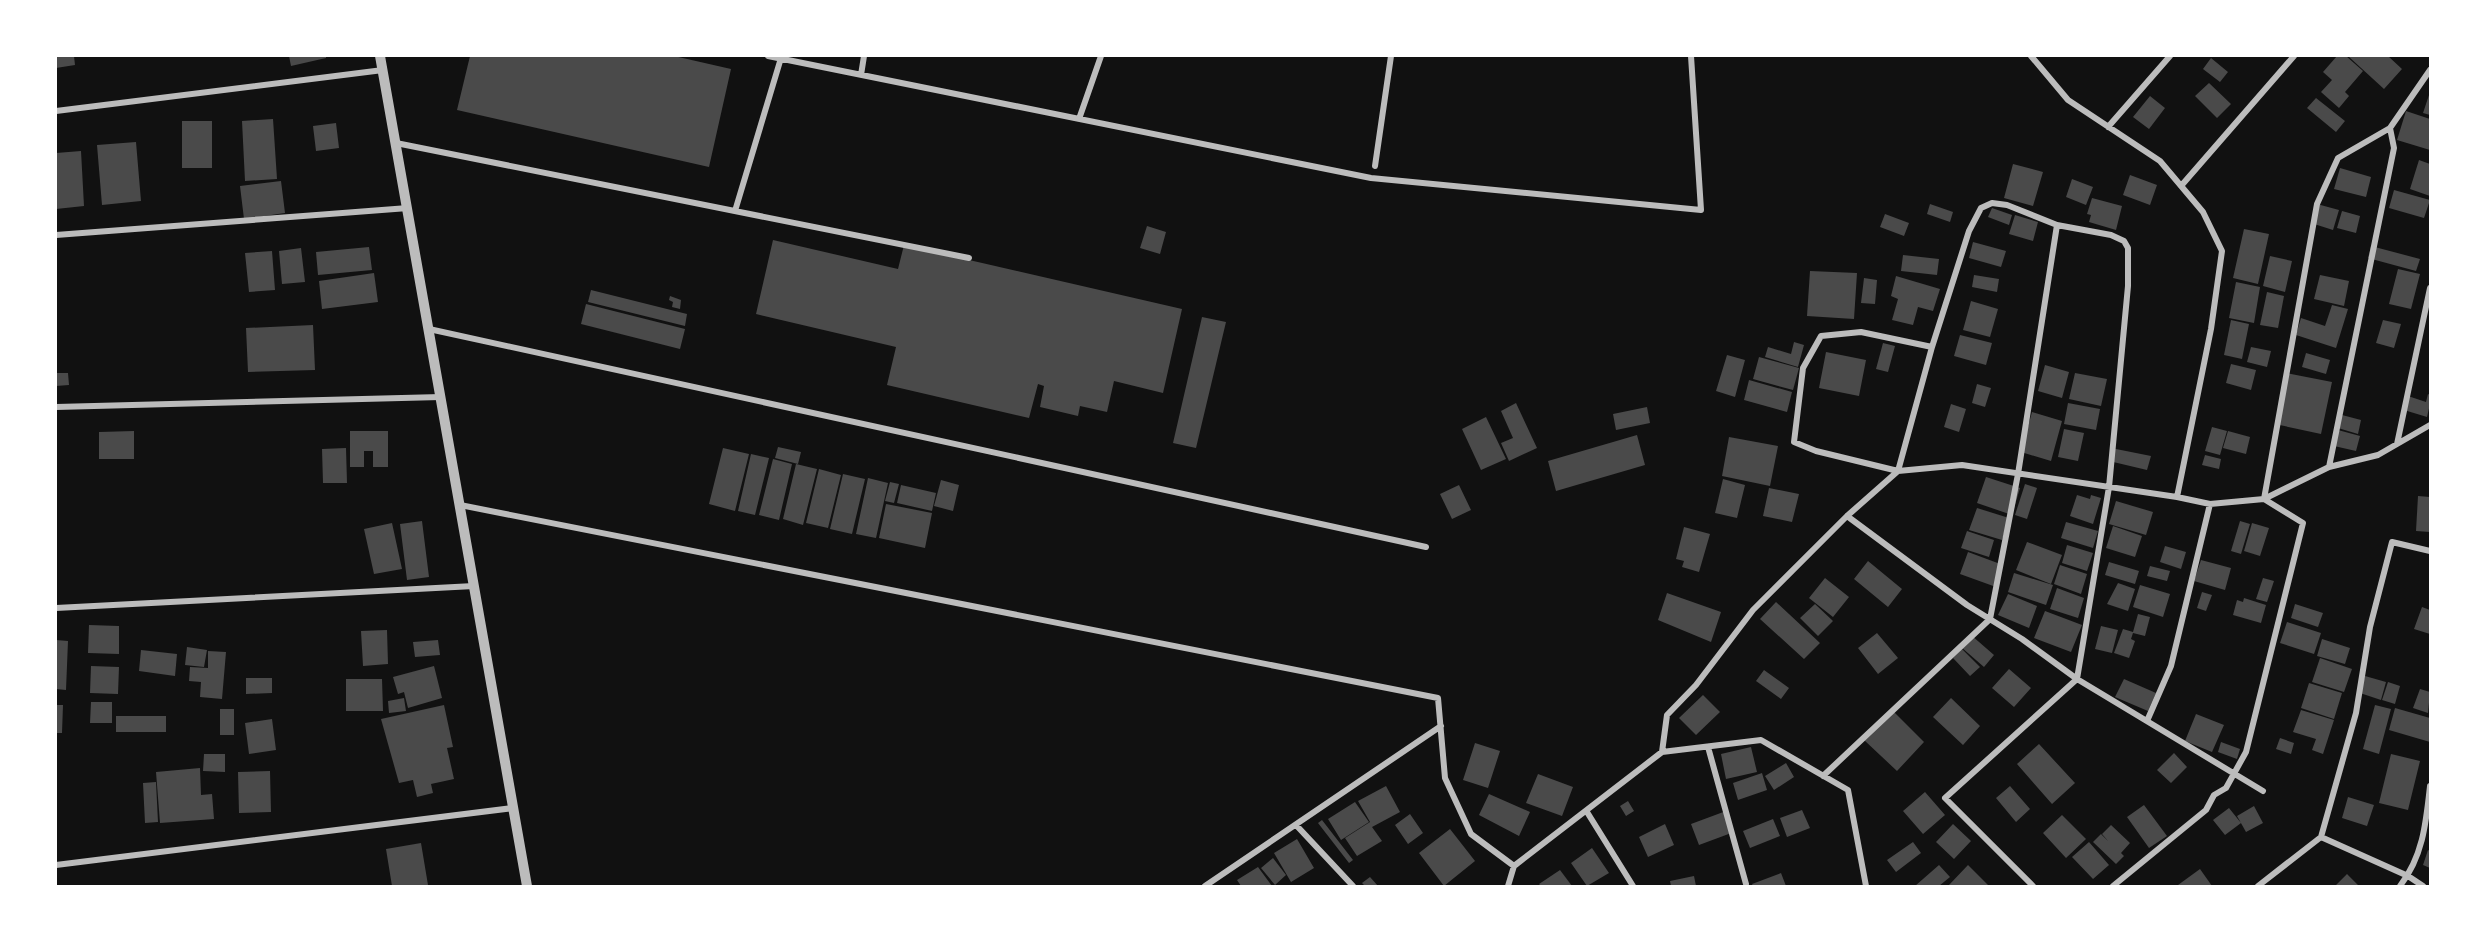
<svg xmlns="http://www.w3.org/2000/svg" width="2486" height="942" font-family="'Titillium Web',sans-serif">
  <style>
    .building { fill: #4a4a4a }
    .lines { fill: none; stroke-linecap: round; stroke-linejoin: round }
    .minor { stroke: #bcbcbc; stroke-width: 6 }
    .tertiary { stroke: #bcbcbc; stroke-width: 10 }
  </style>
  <rect width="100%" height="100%" fill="#111"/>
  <path class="building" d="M56,56H74L75,65L56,68Z
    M289,56H326V58L291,66Z
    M470,56H674L731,69L709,167L457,110Z
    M2337,56H2346L2363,71L2345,92L2349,96L2339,108L2321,92L2332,80L2323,72Z
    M2348,56H2388L2402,69L2384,89Z
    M2211,58L2228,72L2220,82L2203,69Z
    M2209,83L2231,104L2217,118L2195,96Z
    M2430,92V115L2423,113Z
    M2150,96L2165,108L2149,129L2133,117Z
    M2316,98L2345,121L2336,132L2307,108Z
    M2406,111L2430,119V150L2397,140Z
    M273,119L277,179L245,181L242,121Z
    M182,121H212V168H182Z
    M336,123L339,148L316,151L313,126Z
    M136,142L141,201L102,205L97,145Z
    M81,151L84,206L56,209V153Z
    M2419,160L2430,164V196L2410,189Z
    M2013,164L2043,172L2033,206L2004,198Z
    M2340,168L2371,177L2366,197L2334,189Z
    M2130,175L2157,185L2150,205L2123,195Z
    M2072,179L2093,187L2086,205L2066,197Z
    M281,181L285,213L244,219L240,186Z
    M2394,190L2430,200L2424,218L2389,208Z
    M2092,198L2122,206L2116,230L2089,222L2091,215L2087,214Z
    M1930,204L1953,212L1950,222L1927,214Z
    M2317,204L2339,210L2333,230L2311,223Z
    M1992,208L2012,215L2009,225L1988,217Z
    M2342,211L2360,216L2356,233L2337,228Z
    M1885,214L1909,223L1904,236L1880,227Z
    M2015,215L2038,222L2033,241L2009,234Z
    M1147,226L1166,232L1160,254L1140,248Z
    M2244,229L2269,234L2258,284L2233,278Z
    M773,240L898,269L904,245L1182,309L1163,393L1114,381L1107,412L1080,406L1078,416L1040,407L1044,386L1038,384L1029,418L887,385L896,347L756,314Z
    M1973,242L2006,251L2001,267L1969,258Z
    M2371,246L2420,259L2416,271L2368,258Z
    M369,247L372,270L318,275L316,252Z
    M301,248L305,282L282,284L279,251Z
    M272,251L275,290L249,292L245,253Z
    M1903,255L1939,259L1937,275L1901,271Z
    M2270,256L2292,261L2285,292L2263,286Z
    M2398,269L2420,274L2411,309L2389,304Z
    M1810,271L1857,273L1854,319L1807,316Z
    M374,273L378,302L322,309L319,281Z
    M1974,275L1999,279L1997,292L1972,287Z
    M2320,275L2349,281L2344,306L2314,299Z
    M1896,276L1940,289L1933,311L1918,307L1913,325L1892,320L1898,299L1891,296Z
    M1864,278L1877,280L1875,304L1861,303Z
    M2236,282L2260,287L2254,323L2229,318Z
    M591,290L687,314L685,326L588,302Z
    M2267,292L2284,296L2278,328L2260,325Z
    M670,296L681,300L680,309L672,307L673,302L669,300Z
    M1971,301L1998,309L1990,337L1963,330Z
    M586,304L685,329L680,349L581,324Z
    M2332,305L2348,309L2336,348L2296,335L2301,318L2325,326Z
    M1202,317L1226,322L1196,448L1173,443Z
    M2231,320L2249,324L2242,359L2224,355Z
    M2383,320L2401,324L2394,348L2376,343Z
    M313,325L315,370L248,372L246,328Z
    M1960,335L1992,343L1986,365L1954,356Z
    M1794,342L1804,345L1798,367L1765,357L1768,347L1791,354Z
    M1883,343L1895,346L1888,372L1876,369Z
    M2251,347L2271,351L2267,367L2247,362Z
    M1826,352L1866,360L1859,396L1819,388Z
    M2306,353L2330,360L2326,374L2302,367Z
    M1727,355L1745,360L1735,397L1716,391Z
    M1759,357L1799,368L1793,390L1753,379Z
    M2231,364L2256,370L2251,390L2226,383Z
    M2045,365L2069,372L2062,398L2038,391Z
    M56,373H68L69,385L56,386Z
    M2075,373L2107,379L2101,406L2069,399Z
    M2286,373L2332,382L2321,434L2275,424Z
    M1749,380L1792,392L1787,412L1744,400Z
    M1977,384L1991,388L1985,407L1972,403Z
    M2428,394L2430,395V404L2427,417L2404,410L2408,396L2426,402Z
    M1516,403L1537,448L1509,461L1501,443L1513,438L1501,411Z
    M2068,403L2100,409L2096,430L2064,424Z
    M1951,404L1966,409L1959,432L1944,427Z
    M1647,407L1650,423L1616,430L1613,414Z
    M2032,412L2062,421L2051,461L2021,452Z
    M2342,415L2361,420L2358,434L2338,428Z
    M1486,417L1506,459L1481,470L1462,429Z
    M2212,427L2227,431L2220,455L2205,451Z
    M2064,429L2084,433L2078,461L2058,457Z
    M2338,430L2360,436L2356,451L2334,446Z
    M134,431V459H99V432Z
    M350,431H388V467H373V451H364V467H350Z
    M2228,431L2250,437L2246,454L2223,448Z
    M1637,435L1645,465L1556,491L1548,461Z
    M1729,437L1778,446L1770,486L1722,476Z
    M778,447L801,452L798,464L775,458Z
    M346,448L347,483H323L322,449Z
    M723,448L749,454L735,511L709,504Z
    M2111,448L2151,456L2147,470L2109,461Z
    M751,454L769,458L755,515L738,511Z
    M2205,455L2221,459L2219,469L2202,465Z
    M773,459L792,464L779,520L759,515Z
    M796,464L817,469L803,525L783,519Z
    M819,469L841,475L828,528L806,523Z
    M843,474L865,479L852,534L830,529Z
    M1986,477L2020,488L2012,515L1977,503Z
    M868,478L888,483L876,538L856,534Z
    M1723,479L1745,485L1737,518L1715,513Z
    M941,480L959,485L953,511L934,506Z
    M890,482L899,484L894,503L885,501Z
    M2025,484L2037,488L2027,519L2015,515Z
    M901,485L936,493L932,511L897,503Z
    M1459,485L1471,510L1452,519L1440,494Z
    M1769,488L1799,494L1792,522L1763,516Z
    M2077,495L2090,499L2091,495L2101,498L2093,524L2070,516Z
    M2418,496L2430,497V532L2416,531Z
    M2116,501L2153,512L2146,535L2109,524Z
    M886,504L932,513L925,548L879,538Z
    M1977,508L2009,518L2002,540L1969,530Z
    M422,521L429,577L407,580L400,524Z
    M2240,521L2250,524L2241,554L2231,551Z
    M2066,522L2098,531L2093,548L2061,538Z
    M392,523L402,569L374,574L364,529Z
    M2252,523L2269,528L2260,556L2244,551Z
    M2113,526L2142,536L2135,557L2106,548Z
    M1684,527L1710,534L1699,572L1682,567L1684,561L1676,559Z
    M1967,531L1994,540L1989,557L1961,548Z
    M2027,542L2062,555L2051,584L2016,570Z
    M2067,545L2093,553L2087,571L2062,563Z
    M2165,546L2186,552L2181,569L2160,562Z
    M1968,552L2003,565L1996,587L1960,574Z
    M2201,560L2231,568L2225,590L2194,581Z
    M1868,561L1902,589L1888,607L1854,579Z
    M2109,562L2139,571L2135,584L2105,575Z
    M2060,565L2087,574L2081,594L2054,584Z
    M2150,566L2170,571L2167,581L2147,576Z
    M2014,573L2053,585L2046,605L2008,592Z
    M1825,578L1849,597L1833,617L1809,598Z
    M2263,578L2274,581L2267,602L2256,599Z
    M2118,583L2135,589L2128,611L2107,604Z
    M2140,585L2170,594L2163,617L2133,607Z
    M2057,588L2084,598L2078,618L2050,609Z
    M2202,592L2212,595L2206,611L2197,608Z
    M1667,593L1721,612L1711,642L1658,620Z
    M2008,594L2037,606L2029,628L1998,615Z
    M2244,598L2266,605L2261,623L2233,615L2237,600L2243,602Z
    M1776,602L1820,643L1804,659L1760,619Z
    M1815,604L1833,621L1818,636L1800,618Z
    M2295,604L2323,613L2318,627L2291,618Z
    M2422,607L2430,610V634L2414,629Z
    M2045,611L2082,625L2071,652L2034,638Z
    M2138,614L2150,617L2145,636L2133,633L2131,639L2135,641L2129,658L2114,653L2123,629L2133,632Z
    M2287,622L2321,633L2314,654L2280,643Z
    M89,625L119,626V654L88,653Z
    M2101,626L2118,630L2112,653L2095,649Z
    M387,630L388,664L363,666L361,631Z
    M1877,633L1898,658L1878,674L1858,648Z
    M1971,635L1994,655L1984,667L1961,647Z
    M2322,639L2350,648L2345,664L2317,656Z
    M56,640L68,641L66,690L56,689Z
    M438,640L440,655L415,657L413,642Z
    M187,647L207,650L204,667L185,665Z
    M1962,649L1980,667L1970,676L1953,658Z
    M141,650L177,654L175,676L139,671Z
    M208,651L226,652L222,699L200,697L201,682L189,681L190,667L208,668Z
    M2320,658L2352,669L2344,692L2312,682Z
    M91,666L119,667L118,694L90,693Z
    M434,666L442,698L408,708L404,692L398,694L393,677Z
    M2009,669L2031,688L2014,707L1992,688Z
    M1764,670L1789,688L1781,699L1756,681Z
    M2365,676L2386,682L2381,700L2360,693Z
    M246,678H272V693L246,694Z
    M346,679H382L383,711H346Z
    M2124,679L2156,693L2148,711L2115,697Z
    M2388,682L2400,686L2395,704L2382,700Z
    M2309,683L2342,693L2334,719L2301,708Z
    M2420,689L2430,692L2428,713L2413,708Z
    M1703,695L1720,712L1696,735L1679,718Z
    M404,698L406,711L389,713L388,701Z
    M1951,698L1980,726L1963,745L1933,717Z
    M91,702H112V723H90Z
    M56,705H63L62,733H56Z
    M444,705L453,747L447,748L454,779L431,784L433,793L417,797L413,780L399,783L381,719Z
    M2375,705L2391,709L2379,754L2363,749Z
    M2395,708L2430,718V742L2389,730Z
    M220,709H234V735H220Z
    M1892,710L1924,742L1897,771L1864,740Z
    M2301,710L2334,720L2323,754L2312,750L2316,739L2293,732Z
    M2196,714L2224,725L2212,752L2185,741Z
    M116,716H166V732H116Z
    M272,719L276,750L249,754L245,723Z
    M2280,738L2294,743L2291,754L2276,749Z
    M2221,742L2240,749L2237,759L2218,752Z
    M1475,743L1500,751L1488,788L1463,780Z
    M2039,744L2075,783L2052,804L2017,764Z
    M1751,747L1757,772L1726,779L1721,754Z
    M2174,753L2187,767L2171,783L2157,770Z
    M204,754H225V772L203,771Z
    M2391,754L2420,761L2408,810L2379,803Z
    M1786,763L1794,777L1774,790L1765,776Z
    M200,768L201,795L212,794L214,819L160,823L156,772Z
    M270,771L271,812L239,813L238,772Z
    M1762,773L1767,790L1738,800L1733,783Z
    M1538,774L1573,787L1562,816L1526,803Z
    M156,782L158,822L145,823L143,783Z
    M1386,786L1400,812L1372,827L1382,841L1357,856L1345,838L1370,822L1358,801Z
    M2010,786L2030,809L2016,822L1996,798Z
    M1925,792L1945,815L1923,834L1903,811Z
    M1489,794L1530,812L1519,836L1479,815Z
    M2348,797L2374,805L2367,826L2342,818Z
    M1628,801L1634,811L1626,816L1620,806Z
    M1355,802L1369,822L1341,840L1328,819Z
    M2144,805L2167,836L2149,848L2127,817Z
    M2254,806L2263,823L2246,832L2237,816Z
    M2229,808L2241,823L2225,835L2213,820Z
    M1802,810L1810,828L1787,837L1780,818Z
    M1726,811L1734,832L1699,845L1691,824Z
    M1410,814L1423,833L1408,844L1395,825Z
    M2062,815L2086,839L2066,858L2043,833Z
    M1773,819L1780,836L1750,848L1743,831Z
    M1322,820L1353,860L1349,863L1318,823Z
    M1665,824L1674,845L1648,857L1639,837Z
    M1953,824L1971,841L1954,859L1936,842Z
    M2111,825L2130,843L2121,853L2124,856L2116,864L2093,842L2101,834L2108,841L2102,834Z
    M1450,829L1475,861L1444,886L1419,853Z
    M1297,839L1314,868L1291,882L1274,853Z
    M1913,842L1921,853L1896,872L1887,860Z
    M2089,842L2109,865L2093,879L2072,857Z
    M421,843L428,885L392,886L386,849Z
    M1592,848L1609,873L1587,886L1571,863Z
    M2428,850L2430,851V868L2423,865Z
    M1273,858L1286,875L1275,885L1261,868Z
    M1939,865L1950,877L1939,886H1915Z
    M1968,865L1988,885L1987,886L1949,885Z
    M1258,867L1272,886H1241L1237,880Z
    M2200,869L2212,886H2179L2178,885Z
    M1560,870L1572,886H1541L1539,884Z
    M1781,873L1786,886H1753L1752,884Z
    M2347,874L2359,886H2335Z
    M1694,876L1696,886H1671L1670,881Z
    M1370,877L1378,886H1365L1362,883Z"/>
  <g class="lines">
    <path class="minor" d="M768,56L1371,178L1701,210L1691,56
      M2031,56L2068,100L2160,161L2203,212L2222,251L2211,329L2177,497
      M861,75L864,56
      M56,111L383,70
      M1079,119L1101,56
      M2108,127L2170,56
      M396,143L969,258
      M1375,166L1391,56
      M2181,186L2294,56
      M735,211L781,58
      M56,235L408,208
      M429,329L1426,547
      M1932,347L1861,332L1821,336L1803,368L1794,442L1816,451L1898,471L1932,347L1969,231L1981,208L1992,203L2007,205L2057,225L2111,235L2124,241L2128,248V286L2109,487L2077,679L1945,798L2033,886
      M56,407L441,397
      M2397,444L2430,288
      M2329,467L2394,148L2390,128
      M460,505L1438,698L1445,778L1471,834L1514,866L1662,752L1761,740L1848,790L1866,886
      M1847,516L1967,605L2022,639L2077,679L2263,791
      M56,608L474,586
      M2147,721L2171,666L2210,504
      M1708,747L1746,884
      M1662,752L1667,715L1696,685L1753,610L1847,516L1898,471L1962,465L2177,497L2210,504L2264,499L2329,467L2378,455L2430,425
      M1823,776L1990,619L2018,474L2057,225
      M1587,812L1633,886
      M1296,825L1353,886
      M2321,837L2408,876L2423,886
      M56,865L513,808
      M1205,886L1441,726
      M1508,886L1514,866
      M2113,886L2206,810L2214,795L2226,788L2246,752L2303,523L2264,499L2317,204L2338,158L2390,128L2430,70
      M2258,886L2321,837L2356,713L2370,627L2392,542L2430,551
      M2400,886C2423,856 2426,823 2430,786"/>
    <path class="tertiary" d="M380,56L527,886"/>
  </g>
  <rect width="2486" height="942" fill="none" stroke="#ffffff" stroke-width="114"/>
</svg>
